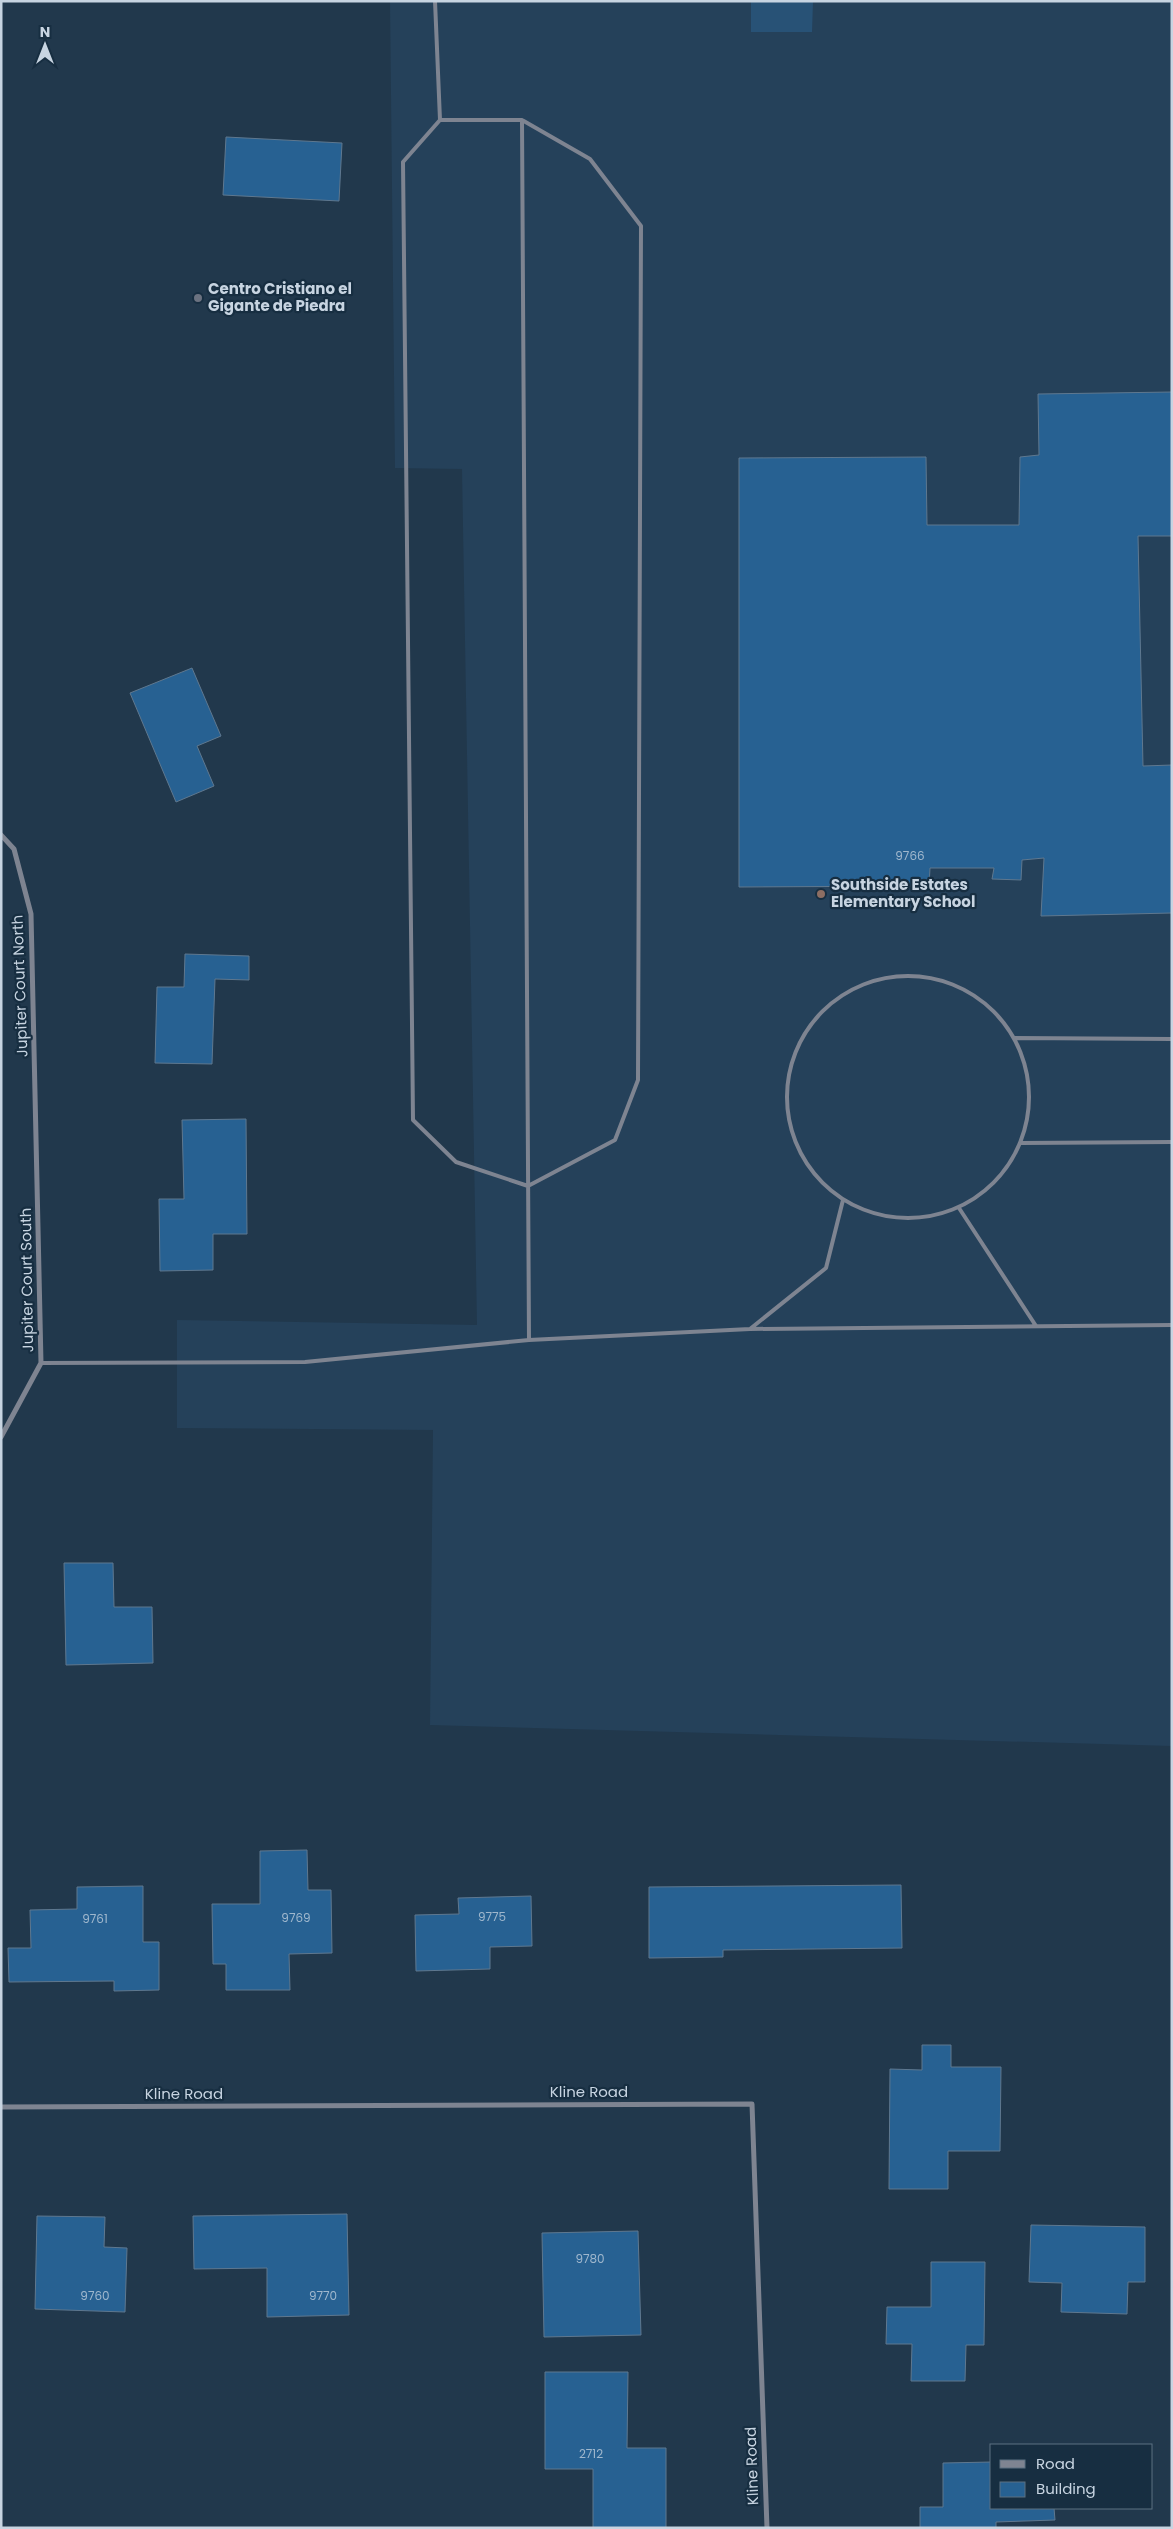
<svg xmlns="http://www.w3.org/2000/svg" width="1173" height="2529" font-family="Poppins,sans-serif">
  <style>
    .built { fill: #25415a }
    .green { fill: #285276 }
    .building { fill: #276192; stroke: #5f788f }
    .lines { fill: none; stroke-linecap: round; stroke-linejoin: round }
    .lane { stroke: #7e8491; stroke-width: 4 }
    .street { stroke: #7e8491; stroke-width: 5 }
    .worship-dot { fill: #6b7280; stroke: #172e41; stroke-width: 2 }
    .education-dot { fill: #8d6e63; stroke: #172e41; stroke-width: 2 }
    .labels { text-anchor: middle; stroke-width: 4.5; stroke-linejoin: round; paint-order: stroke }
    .number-label { font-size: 12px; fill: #9fb7cd }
    .poi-label { font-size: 15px; font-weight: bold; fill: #c7d4e1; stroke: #172e41; text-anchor: start }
    .street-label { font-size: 15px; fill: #c7d4e1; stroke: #172e41 }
  </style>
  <rect width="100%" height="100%" fill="#21384c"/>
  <path class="built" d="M390,1H1172V1746L430,1725L433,1430L177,1428V1320L477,1325L462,469L395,468Z"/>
  <path class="green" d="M751,1H813L812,32H751Z"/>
  <path class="building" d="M226,137L342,143L339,201L223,195Z
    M1172,392V536H1138L1143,766L1172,765V913L1041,916L1044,858L1022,860L1021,880L992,879L994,868H930L929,886L739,887V458L926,457L927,525H1019L1020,457L1039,455L1038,394Z
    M192,668L221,736L197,746L214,786L176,802L130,693Z
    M185,954L249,956V980L215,979L212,1064L155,1063L157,987H184Z
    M246,1119L247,1234H213V1270L160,1271L159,1199H184L182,1120Z
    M64,1563H113L114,1607H152L153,1663L66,1665Z
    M307,1850L308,1890H331L332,1953L289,1954L290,1990H226V1964H213L212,1904H260V1851Z
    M901,1885L902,1948L723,1950V1957L649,1958V1887Z
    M143,1886V1942H159V1990L114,1991V1981L9,1982L8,1948H31L30,1910L77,1909V1887Z
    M531,1896L532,1946L490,1947V1969L416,1971L415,1915L459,1914L458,1898Z
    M922,2045H951V2067H1001L1000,2151H948V2189H889L890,2069L922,2070Z
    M347,2214L349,2315L267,2317V2268L194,2269L193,2216Z
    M37,2216L105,2217L104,2247L127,2248L125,2312L35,2309Z
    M1031,2225L1145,2227V2282H1128L1127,2314L1061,2312L1062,2283L1029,2282Z
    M638,2231L641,2335L544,2337L542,2233Z
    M931,2262H985L984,2345H966L965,2381H911L912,2344H886L887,2307H931Z
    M545,2372H628L627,2448H666V2528H593V2469H545Z
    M992,2462V2508H1054L1055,2520L996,2522V2528H920V2507H943V2463Z"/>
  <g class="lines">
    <path class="lane" d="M435,1L440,120L403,162L413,1120L456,1162L528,1186L615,1140L638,1080L641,226L590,159L522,120H440
      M522,120L529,1340
      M787 1097a121 121 0 1 1 242 0a121 121 0 1 1-242 0Z
      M1015,1038L1172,1039
      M1021,1143L1172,1142
      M959,1208L1036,1326
      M750,1329L826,1268L843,1200
      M41,1363L305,1362L529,1340L750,1329L1172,1325"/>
    <path class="street" d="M1,835L14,849L31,914L41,1363L1,1437
      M1,2107L752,2104L767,2528"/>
  </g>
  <circle class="worship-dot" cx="198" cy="298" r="5"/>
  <circle class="education-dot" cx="821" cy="894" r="5"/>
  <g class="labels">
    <g class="number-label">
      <text x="910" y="860">9766</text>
      <text x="492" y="1921">9775</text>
      <text x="296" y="1922">9769</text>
      <text x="95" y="1923">9761</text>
      <text x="590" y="2263">9780</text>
      <text x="95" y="2300">9760</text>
      <text x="323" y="2300">9770</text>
      <text x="591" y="2458">2712</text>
    </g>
    <g class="poi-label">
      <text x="208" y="294">Centro Cristiano el<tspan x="208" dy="17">Gigante de Piedra</tspan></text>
      <text x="831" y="890">Southside Estates<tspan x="831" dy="17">Elementary School</tspan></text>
    </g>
    <g class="street-label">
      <text transform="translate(20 986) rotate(-92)" y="5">Jupiter Court North</text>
      <text transform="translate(27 1280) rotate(-91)" y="5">Jupiter Court South</text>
      <text x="589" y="2097">Kline Road</text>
      <text x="184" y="2099">Kline Road</text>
      <text transform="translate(752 2466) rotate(-92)" y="5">Kline Road</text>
    </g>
  </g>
  <rect width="1173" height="2529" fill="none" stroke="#c7d4e1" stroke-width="5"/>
  <rect x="990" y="2444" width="162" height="65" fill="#172e41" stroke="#5d7081"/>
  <rect x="1000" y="2460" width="25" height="8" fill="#7e8491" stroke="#5d7081"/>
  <text x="1036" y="2469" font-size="15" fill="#c7d4e1">Road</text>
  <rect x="1000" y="2482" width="25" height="15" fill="#276192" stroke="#5d7081"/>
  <text x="1036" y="2494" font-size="15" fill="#c7d4e1">Building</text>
  <g transform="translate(45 45)" stroke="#172e41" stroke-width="4" paint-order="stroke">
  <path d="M0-4L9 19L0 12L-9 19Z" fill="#c7d4e1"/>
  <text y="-8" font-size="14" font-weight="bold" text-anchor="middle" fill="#c7d4e1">N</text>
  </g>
</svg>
